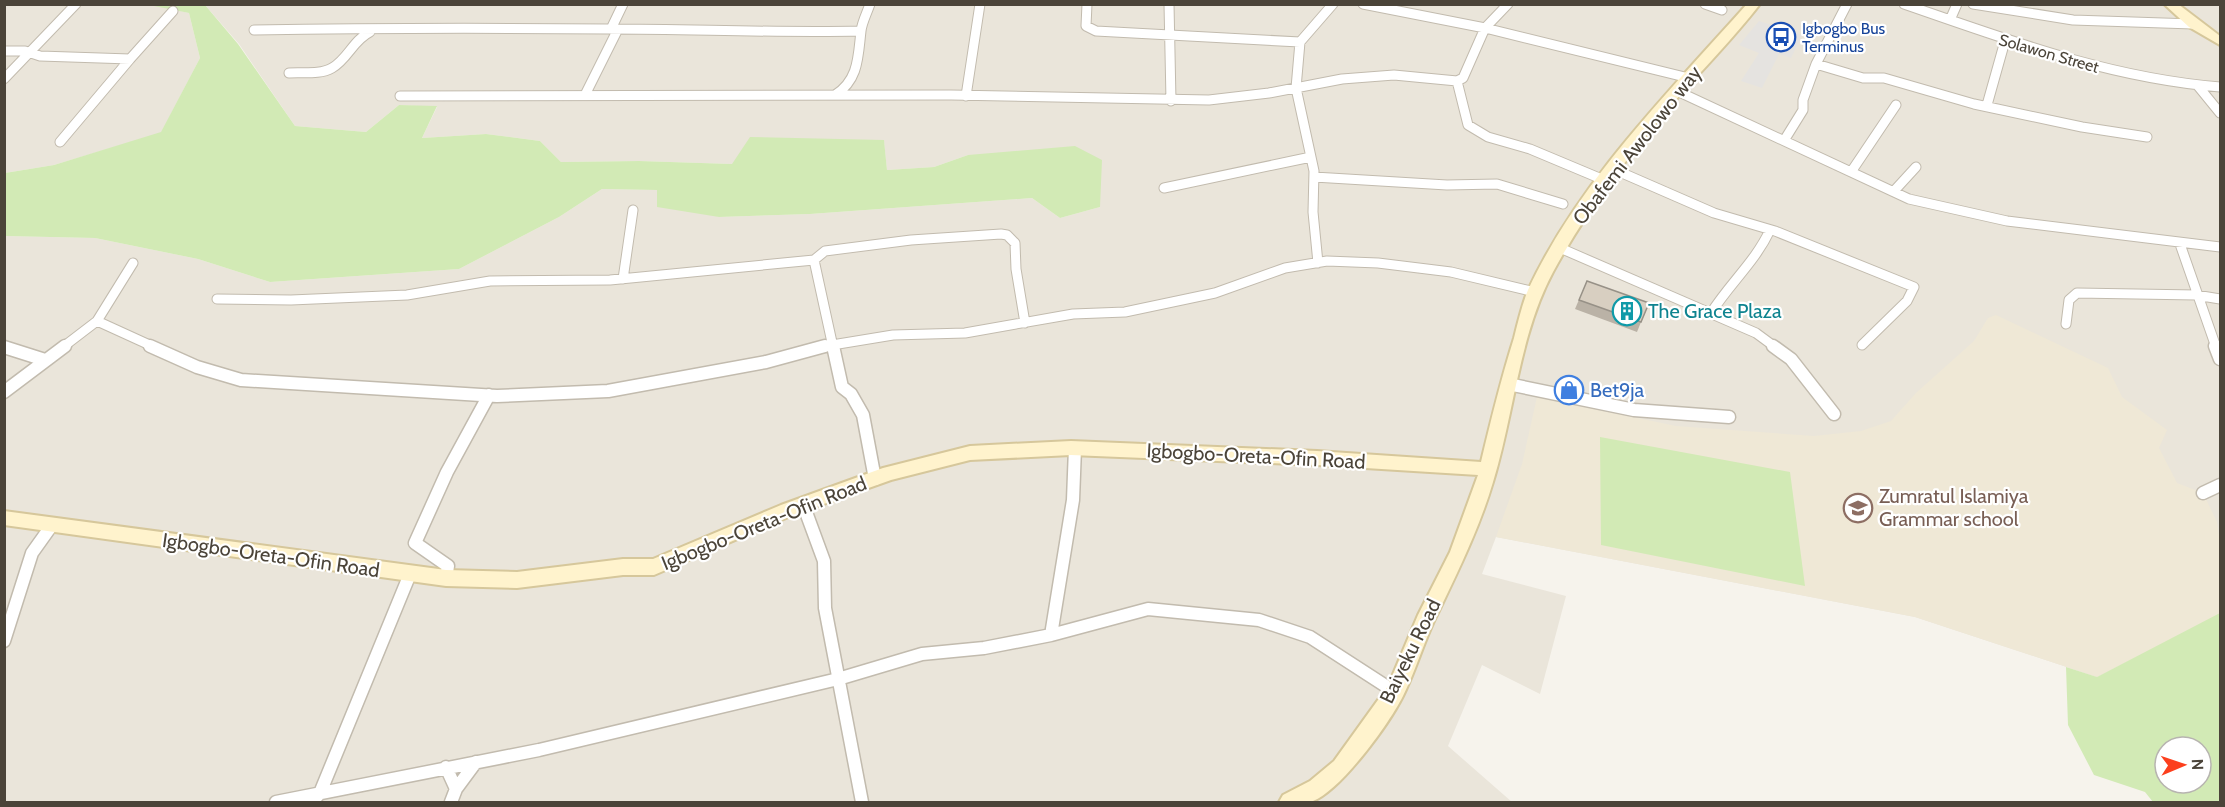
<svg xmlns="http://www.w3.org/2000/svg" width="2225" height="807" font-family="Cabin,sans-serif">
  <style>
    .residential { fill: #eae5da }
    .education { fill: #efe8d6 }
    .green { fill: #d2eab5; fill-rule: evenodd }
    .parking { fill: #e5e3e0 }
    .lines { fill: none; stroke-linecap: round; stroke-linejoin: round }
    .street-far1-casing { stroke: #c2bbae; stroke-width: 11 }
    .street-casing { stroke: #c2bbae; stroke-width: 15 }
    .secondary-casing { stroke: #d6c79b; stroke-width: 4 }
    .street-far1 { stroke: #fff; stroke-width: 9 }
    .street { stroke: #fff; stroke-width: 12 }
    .secondary { fill: #fff3cd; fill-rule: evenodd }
    .wall { fill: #bab2a6 }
    .building { fill: #d8cfc1; stroke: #979187; stroke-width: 1.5 }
    .labels { text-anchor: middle; stroke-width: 4.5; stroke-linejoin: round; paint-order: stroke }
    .far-transit-label { font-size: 16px; fill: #164399; stroke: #fff; text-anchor: start }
    .far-street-label { font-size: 16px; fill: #4b4439; stroke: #fff }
    .street-label { font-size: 20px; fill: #4b4439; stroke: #fff }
    .culture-label { font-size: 20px; fill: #0d838f; stroke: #fff; text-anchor: start }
    .shop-label { font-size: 20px; fill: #366cbe; stroke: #fff; text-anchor: start }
    .education-label { font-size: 20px; fill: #785e54; stroke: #fff; text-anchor: start }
  </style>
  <rect width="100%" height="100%" fill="#f6f3ec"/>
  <path class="residential" d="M149,4L189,13L200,58L161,133L54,165L5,173V5Z
    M205,5H2220V613L2097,677L1915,617L1496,537L1482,574L1566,596L1540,694L1482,665L1448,746L1512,802H5V236L95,238L198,259L270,282L459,269L559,217L602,189L657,190L719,217L810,214L1032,198L1060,218L1100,207L968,155L934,167L887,170L884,141L732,164L639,161L561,162L540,141L486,134L422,138L437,107L399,105L366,132L295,126L239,44Z"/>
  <path class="education" d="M1996,315L2108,368L2122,397L2167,430L2159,448L2177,483L2203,493L2217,522L2220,542V613L2217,616L2097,677L1915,617L1496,537L1522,464L1537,397L1676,426L1814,436L1861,431L1891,421L1916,393L1974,341L1988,318Z"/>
  <path class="green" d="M149,5H205L238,44L295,126L366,132L399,105L437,106L422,138L486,134L540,141L561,162L639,161L732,164L750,137L884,140L887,170L934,167L968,155L1075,146L1102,160L1100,207L1060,218L1032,198L810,214L719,217L657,207V190L602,189L559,217L459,269L270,282L198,259L95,238L5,236V173L54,165L161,132L200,58L189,13Z
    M1600,437L1790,472L1805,586L1601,545Z
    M2220,613V802H2153L2145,792L2094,775L2068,725L2066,667L2097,677ZM2165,747H2201V783H2165Z"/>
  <path class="parking" d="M1759,21L1802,35L1791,58L1779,54L1762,88L1741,81L1759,53L1739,45Z"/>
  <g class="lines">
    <g class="street-far1-casing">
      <path id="street-far1" d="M1087,4L1086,26L1096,31L1300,42
        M1169,4L1171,101
        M1363,4L1485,28L1689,78
        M1705,4L1722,10
        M1904,4C2008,40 2109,78 2220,87
        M1973,4L2073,20L2193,24
        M1950,20L1957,4
        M611,29L623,4
        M254,30C373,28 491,28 610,29C694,29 777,33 861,31
        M4,51H25L40,56L130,59L60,142
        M130,59L173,11
        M1816,64L1863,78H1884L1974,104L2082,127L2147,137
        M289,73C302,72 320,75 332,68C348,59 353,40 370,32
        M4,79L76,4
        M1457,81L1468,125L1488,137L1530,149L1604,180
        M2198,86L2220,113
        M1677,91L1909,199L2007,221L2220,247
        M585,95L618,29
        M835,95C859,80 858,56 861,31C862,22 867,13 870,4
        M400,96L951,95L1209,100L1269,93L1342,79L1394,75L1457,81L1463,78L1485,28L1508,4
        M966,96L980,4
        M1987,105L2005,41
        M1785,139L1803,110V100L1816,64L1847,4
        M1613,169L1714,213L1775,231L1914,287L1907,301L1862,345
        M1851,172L1896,105
        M1314,177L1447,185L1497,184L1563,204
        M1164,188L1311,157
        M1894,191L1916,167
        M2180,244L2216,347
        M1560,248L1756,333L1775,347
        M814,260L833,347
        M1318,263L1313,212L1314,171L1296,88L1300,42L1333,4
        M623,279L633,210
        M217,299L291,300L407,295L490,281L610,280L814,260L825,251L911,240L1001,234L1007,235L1015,243L1016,269L1025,323
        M1711,313C1730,283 1755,262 1770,230
        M97,321L154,347
        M2066,324L2069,300L2077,293L2196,295L2220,299
        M63,347L97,321L133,263
        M820,347L893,335L965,333L1073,314L1125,312L1215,293L1285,268L1327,261L1378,263L1451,272L1535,292"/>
    </g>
    <g class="street-casing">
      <path id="street" d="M150,346L197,367L241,380L497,396L608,391L766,362L825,346
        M833,346L842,387L851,394L863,415L875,479
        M1773,346L1791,359L1834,414
        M2215,346L2220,359
        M4,347L45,360
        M1508,384L1634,410L1729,417
        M4,392L65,346
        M2203,493L2220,485
        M803,504L824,561L825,608L862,802
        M446,578L448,566L415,543L447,472L489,395
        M1051,635L1073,500L1075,448
        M4,641L32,553L52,525
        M446,767L456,789
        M276,802L539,750L838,679L922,654L984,648L1051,635L1148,609L1259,620L1310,637L1395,692
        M312,802L320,793L410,574
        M451,802L456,789L476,762"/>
    </g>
    <g class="secondary-casing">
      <path id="secondary" d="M1747,4H1760C1733,39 1702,70 1673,103C1628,156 1586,211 1553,272C1519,335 1514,414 1493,482C1479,529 1458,571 1437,615C1424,641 1416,670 1403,696C1389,724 1341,790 1313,801C1304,805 1289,803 1279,802L1283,795L1310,781L1334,761L1388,686L1418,615L1450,552L1478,475L1317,465L1071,455L970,460L891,480L793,515L654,575H623L517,588L446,586L4,525V511L446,570L517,572L623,559H653L781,505L883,468L970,446L1071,441L1317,451L1481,462C1491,420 1501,379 1514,338C1518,322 1522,305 1528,290C1579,181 1668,93 1747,4Z
        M2164,4H2178L2220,36V45L2189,27Z"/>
    </g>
    <use href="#street-far1" class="street-far1"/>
    <use href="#street" class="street"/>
    <use href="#secondary" class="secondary"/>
  </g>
  <path class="wall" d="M1587,281L1641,322L1637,332L1575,309Z"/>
  <path class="building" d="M1587,281L1649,303L1641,322L1579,300Z"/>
  <defs>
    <g id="bus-ring" transform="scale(1.5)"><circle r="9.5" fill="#fff" stroke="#1a4fb4" stroke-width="1.5"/><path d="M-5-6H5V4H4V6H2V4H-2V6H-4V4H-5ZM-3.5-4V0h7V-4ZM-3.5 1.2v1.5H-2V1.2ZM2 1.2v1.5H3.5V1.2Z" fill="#1a4fb4"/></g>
    <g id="building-ring" transform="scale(1.5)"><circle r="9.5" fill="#fff" stroke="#0f9aa8" stroke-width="1.5"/><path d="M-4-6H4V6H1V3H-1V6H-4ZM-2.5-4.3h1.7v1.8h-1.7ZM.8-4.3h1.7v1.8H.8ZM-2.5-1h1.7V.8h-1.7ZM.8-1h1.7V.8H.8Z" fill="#0f9aa8"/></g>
    <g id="shop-ring" transform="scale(1.5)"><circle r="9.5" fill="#fff" stroke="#3f7fe0" stroke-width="1.5"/><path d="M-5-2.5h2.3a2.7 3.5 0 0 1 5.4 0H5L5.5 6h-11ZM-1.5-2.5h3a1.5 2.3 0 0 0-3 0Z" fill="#3f7fe0"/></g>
    <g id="school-ring" transform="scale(1.5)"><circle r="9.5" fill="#fff" stroke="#8d6e63" stroke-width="1.5"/><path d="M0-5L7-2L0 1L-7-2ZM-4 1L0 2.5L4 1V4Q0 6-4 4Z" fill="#8d6e63"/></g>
  </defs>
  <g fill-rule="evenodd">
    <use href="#bus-ring" x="1781" y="37"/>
    <use href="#building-ring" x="1627" y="311"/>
    <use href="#shop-ring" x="1569" y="390"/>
    <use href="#school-ring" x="1858" y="508"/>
  </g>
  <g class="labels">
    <g class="far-transit-label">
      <text x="1802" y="34">Igbogbo Bus<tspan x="1802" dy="18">Terminus</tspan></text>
    </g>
    <g class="far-street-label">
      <text transform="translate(2049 53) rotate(16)" y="6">Solawon Street</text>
    </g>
    <g class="street-label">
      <text transform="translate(1637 145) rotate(-52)" y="7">Obafemi Awolowo way</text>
      <text transform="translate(1256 456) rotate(3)" y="7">Igbogbo-Oreta-Ofin Road</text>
      <text transform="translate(764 523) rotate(-22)" y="7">Igbogbo-Oreta-Ofin Road</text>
      <text transform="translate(271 555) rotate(8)" y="7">Igbogbo-Oreta-Ofin Road</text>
      <text transform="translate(1410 651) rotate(-64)" y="7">Baiyeku Road</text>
    </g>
    <g class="culture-label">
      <text x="1648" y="318">The Grace Plaza</text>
    </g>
    <g class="shop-label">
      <text x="1590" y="397">Bet9ja</text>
    </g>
    <g class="education-label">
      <text x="1879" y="503">Zumratul Islamiya<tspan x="1879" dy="23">Grammar school</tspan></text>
    </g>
  </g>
  <rect width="2225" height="807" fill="none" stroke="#4b4439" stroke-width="12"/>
  <g transform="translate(2183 765) rotate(88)"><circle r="28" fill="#ffffff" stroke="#b7b4b0" stroke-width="1.5"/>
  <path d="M0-4.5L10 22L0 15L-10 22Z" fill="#fc3f1d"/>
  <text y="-9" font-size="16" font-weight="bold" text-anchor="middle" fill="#4b4439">N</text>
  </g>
</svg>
